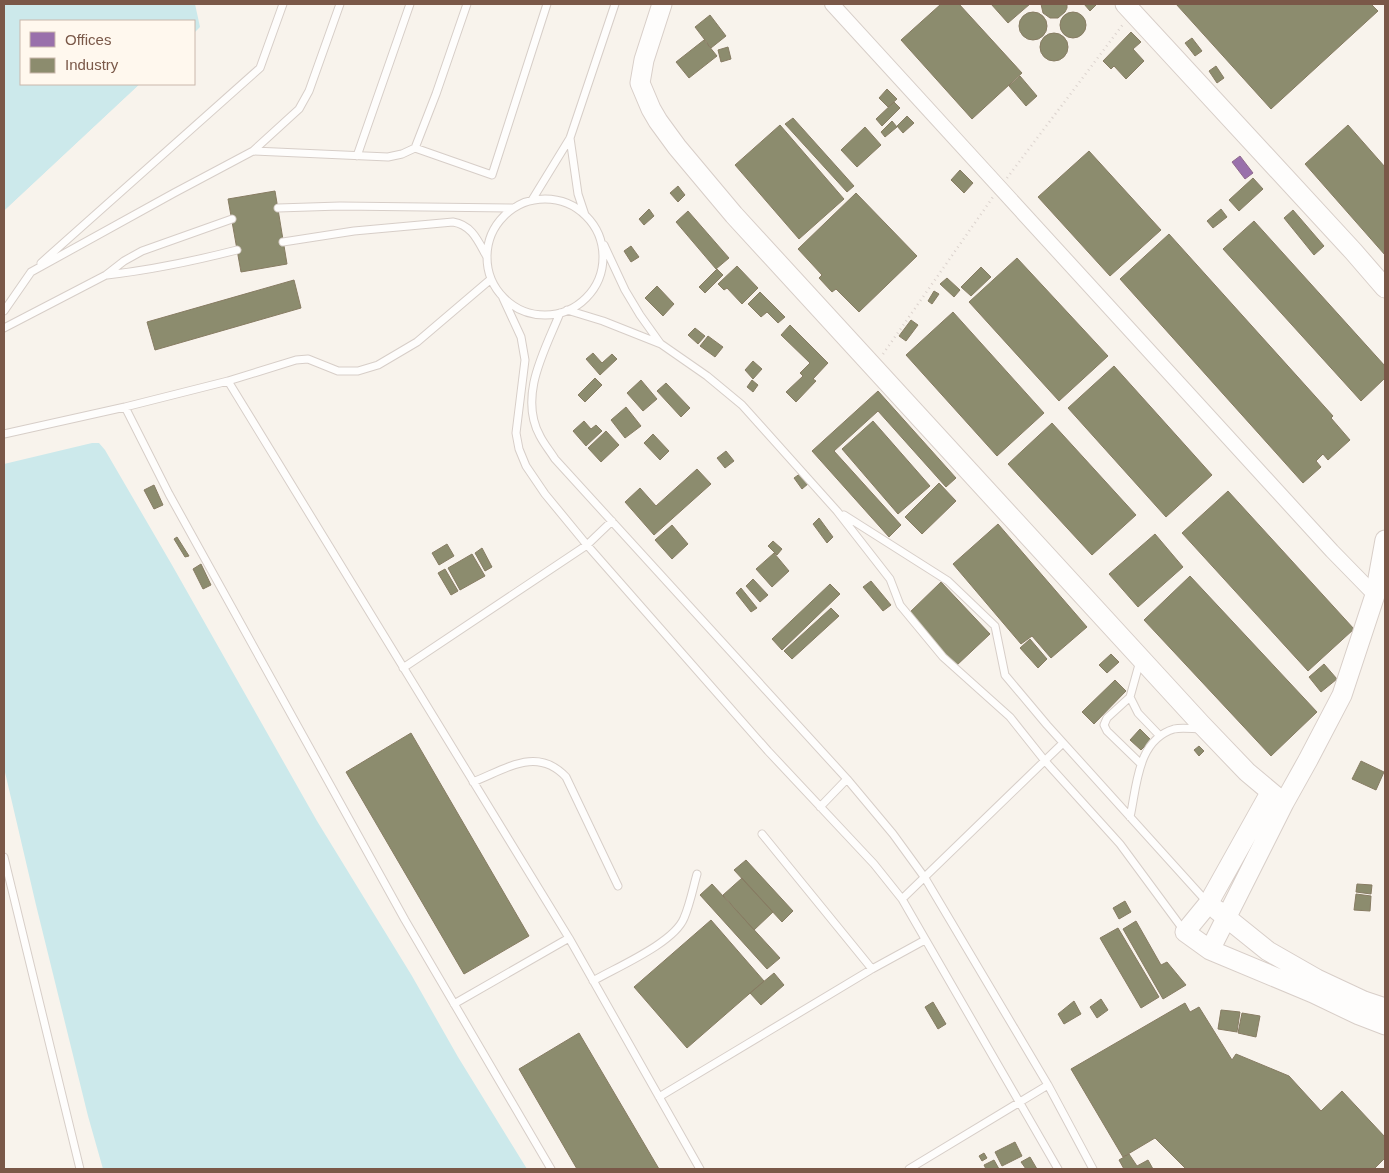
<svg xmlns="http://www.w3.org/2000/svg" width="1389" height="1173" font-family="Helvetica,sans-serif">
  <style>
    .water { fill: #cce9eb }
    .pier { fill: #f8f3ec }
    .offices { fill: #9970ab; stroke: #90698d }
    .industry { fill: #8c8c6e; stroke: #877c63 }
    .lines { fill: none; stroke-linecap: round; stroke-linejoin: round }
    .service-casing { stroke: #d7cec8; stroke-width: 9 }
    .minor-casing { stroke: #d7cec8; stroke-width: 16 }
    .secondary-casing { stroke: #d8cec8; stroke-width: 21 }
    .path { stroke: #dbd2cd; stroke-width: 2.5; stroke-dasharray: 1 4; stroke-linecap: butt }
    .service { stroke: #fefdfc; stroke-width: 7 }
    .minor { stroke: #fefdfc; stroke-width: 14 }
    .secondary { stroke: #fefdfc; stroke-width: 19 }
  </style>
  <rect width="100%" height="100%" fill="#f8f3ec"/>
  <path class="water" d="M4,4H195L200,27L194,33V21H21V84H140L4,211Z
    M92,443H99L105,450L172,565L317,821L412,976L458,1057L527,1169H103L88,1116L36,905L4,768V464Z"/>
  <path class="pier" d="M140,84H142L141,86L4,214V211Z"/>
  <path class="offices" d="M1240,156L1253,173L1245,179L1232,162Z"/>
  <path class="industry" d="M941,4H959L1022,73L972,119L901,40Z
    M991,4H1030L1008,23Z
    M1041,4H1067V8L1065,12L1058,18H1050L1043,13Z
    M1084,4H1097L1090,11Z
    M1176,4H1371L1378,11L1271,109Z
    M1060 25a13 13 0 1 1 26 0a13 13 0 1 1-26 0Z
    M1019 26a14 14 0 1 1 28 0a14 14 0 1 1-28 0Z
    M710,15L726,36L711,48L695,27Z
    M1131,32L1141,42L1133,49L1144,61L1126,79L1114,66L1111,69L1103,61Z
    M1040 47a14 14 0 1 1 28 0a14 14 0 1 1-28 0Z
    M1192,38L1202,51L1195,56L1185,43Z
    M704,40L717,56L689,78L676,62Z
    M728,47L731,59L721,62L718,50Z
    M1216,66L1224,78L1217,83L1209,71Z
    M1020,76L1037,96L1026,106L1009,86Z
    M887,89L897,99L888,107L879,98Z
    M894,102L900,108L882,126L876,119Z
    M907,116L914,123L903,133L897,126Z
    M793,118L854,186L847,192L785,124Z
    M892,121L897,127L885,137L881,132Z
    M780,125L844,199L799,239L735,165Z
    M1348,125L1385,167V255L1305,164Z
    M865,127L881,145L857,167L841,150Z
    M1089,151L1161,230L1110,276L1038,197Z
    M960,170L973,183L964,193L951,180Z
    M1253,178L1263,189L1239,211L1229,200Z
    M678,186L685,195L678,202L670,193Z
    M275,191L287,264L241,272L228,199Z
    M856,193L917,256L859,312L836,289L832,292L819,278L822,275L798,249Z
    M649,209L654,216L644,225L639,219Z
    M1221,209L1227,217L1213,228L1207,221Z
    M1293,210L1324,246L1314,255L1284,218Z
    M688,211L729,258L716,269L676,222Z
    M1254,221L1385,366V378L1361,401L1223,249Z
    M1169,234L1333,416L1331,418L1350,440L1328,460L1323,454L1316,461L1321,467L1303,483L1120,279Z
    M631,246L639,257L631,262L624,251Z
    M1017,258L1108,356L1059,401L969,302Z
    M737,266L758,288L742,304L727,288L724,290L718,284Z
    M981,267L991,277L971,296L961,287Z
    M717,269L723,275L705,293L699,287Z
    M947,278L960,290L954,297L940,284Z
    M294,280L301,308L155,350L147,322Z
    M657,286L674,304L663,316L645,298Z
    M934,291L939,294L932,304L928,301Z
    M760,292L785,317L778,323L767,312L761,317L748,304Z
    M953,312L1044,413L997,456L906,355Z
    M911,320L918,325L906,341L899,336Z
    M790,325L828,363L813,379L816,381L796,402L786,392L803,376L800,373L810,363L781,335Z
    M695,328L705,336L698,344L688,335Z
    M708,336L723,347L715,357L700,346Z
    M593,353L602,363L612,354L617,359L600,375L586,359Z
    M753,361L762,369L753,379L745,370Z
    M1114,366L1212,475L1166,517L1068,408Z
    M595,378L602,385L585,402L578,395Z
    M641,380L657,399L643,411L627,393Z
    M752,380L758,385L753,392L747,387Z
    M666,383L690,408L681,417L657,391Z
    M878,391L956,478L946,487L878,411L834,451L901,525L889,537L812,451Z
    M626,407L641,426L625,438L611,420Z
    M584,421L591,429L596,425L602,431L586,446L573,431Z
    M873,421L930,486L898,514L842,449Z
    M1052,423L1136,515L1092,555L1008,464Z
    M606,431L619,445L601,462L588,448Z
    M653,434L669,451L660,460L644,443Z
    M726,451L734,461L725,468L717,458Z
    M697,469L711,484L654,535L625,502L640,488L656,506Z
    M801,473L809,483L802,489L794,478Z
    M939,483L956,501L922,534L905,517Z
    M154,485L163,505L154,509L144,490Z
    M1228,491L1354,629L1308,671L1182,533Z
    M819,518L833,537L827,543L813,524Z
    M998,524L1087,627L1051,658L1032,636L1021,644L953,564Z
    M672,525L688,544L672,559L655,540Z
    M1155,534L1183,567L1138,607L1109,574Z
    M177,537L189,556L185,557L174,539Z
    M773,541L782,549L777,555L768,546Z
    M447,544L454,556L439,565L432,553Z
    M482,548L492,567L485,571L475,553Z
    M774,553L789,571L772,587L756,569Z
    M472,554L485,576L460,590L448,568Z
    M201,564L211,585L203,589L193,569Z
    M445,569L458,591L451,595L438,573Z
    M1190,576L1317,712L1271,756L1144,620Z
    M753,579L768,595L760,602L746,586Z
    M871,581L891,605L883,611L863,587Z
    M941,582L990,634L956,666L908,614Z
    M830,584L840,594L782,650L772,639Z
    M741,588L757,608L751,612L736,593Z
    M831,608L839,616L792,659L784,651Z
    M1030,639L1047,659L1038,668L1020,648Z
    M1111,654L1119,662L1107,673L1099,665Z
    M1324,664L1337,679L1321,692L1309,677Z
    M1115,680L1126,691L1094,724L1082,712Z
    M1140,729L1151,740L1141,750L1130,740Z
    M411,733L529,936L464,974L346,772Z
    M1199,746L1204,751L1199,756L1194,750Z
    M1361,761L1384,772L1376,790L1352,779Z
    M746,860L793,911L782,922L734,870Z
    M742,878L773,912L754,930L723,895Z
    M712,884L780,958L767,969L700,895Z
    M1357,884L1372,885L1371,894L1356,892Z
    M1356,894L1371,896L1370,911L1354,910Z
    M1125,901L1131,912L1119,919L1113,908Z
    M711,920L764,981L687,1048L634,987Z
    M1136,921L1161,965L1167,962L1186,985L1163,999L1123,929Z
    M1118,928L1159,997L1141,1008L1100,938Z
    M774,973L784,985L761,1005L750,993Z
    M1101,999L1108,1010L1097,1018L1090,1007Z
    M1074,1001L1081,1014L1064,1024L1058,1014Z
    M933,1002L946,1024L938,1029L925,1007Z
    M1185,1003L1190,1012L1199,1007L1232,1060L1236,1054L1289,1076L1321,1111L1342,1091L1385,1137V1158L1375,1168L1376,1169H1186L1155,1138L1123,1157L1071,1069Z
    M1221,1010L1240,1012L1237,1032L1218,1029Z
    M1242,1013L1260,1016L1256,1037L1238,1033Z
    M579,1033L659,1169H577L519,1069Z
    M1015,1142L1022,1156L1002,1166L995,1152Z
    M984,1153L987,1158L982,1161L979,1156Z
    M1129,1154L1137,1166L1148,1160L1153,1169H1124L1119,1160Z
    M1030,1157L1037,1169H1026L1021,1162Z
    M994,1160L999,1169H986L984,1165Z"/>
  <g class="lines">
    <g class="service-casing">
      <path id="service" d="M570,138L578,194L585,215
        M415,148L492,175L547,4
        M253,151L299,109L309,91L340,4
        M357,156L410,4
        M487 257a58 58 0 1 1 116 0a58 58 0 1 1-116 0Z
        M532,200L570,138L615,4
        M278,208L340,206L513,208
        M283,242L354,231L453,222C472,225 478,241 487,257
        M604,245L625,290L640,315L660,343
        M41,263L260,68L283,4
        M107,275C151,270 194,261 237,250
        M503,298L521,337L525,360L516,433L519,449L526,466L545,494L587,545L768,751L874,864L902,899L1058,1169
        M567,310L603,321L661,344L707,376L742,405L837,511L890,579L900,605L943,657L1010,717L1045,761L1120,844L1185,932
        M4,311L31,272L174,193L253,151L388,157L402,154L415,148L436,94L467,4
        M560,313C545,350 518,396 540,436C544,444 550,451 555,459L847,779L893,834L925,878L1048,1085L1093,1169
        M4,328L106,275L124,261L142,251L232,219
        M228,381L296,360L308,359L338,371H358L378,365L417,342L491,279
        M125,407L169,494L405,920L551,1169
        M4,434L125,407L228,381L569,938L700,1169
        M844,515L948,581L995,626L1005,675L1047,725L1207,902
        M1140,661L1130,697L1138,713L1160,736
        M403,668L587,545L612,521
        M1130,697L1107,718L1104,725L1107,731L1141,764
        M473,782C506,769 537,746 566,777L618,886
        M820,807L847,779
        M1130,817C1137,786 1137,740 1174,729C1182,727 1193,729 1201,729
        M762,834L872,969
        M4,857L80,1169
        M902,899L1063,743
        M593,981C617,967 674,943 684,918C690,904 693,888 697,874
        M454,1004L569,938
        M659,1097L872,969L925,940
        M909,1169L1048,1085"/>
    </g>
    <g class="minor-casing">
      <path id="minor" d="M832,4L1332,551L1375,595"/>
    </g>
    <g class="secondary-casing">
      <path id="secondary" d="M662,4L644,60L640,83L651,109L658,121L677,147L734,215L1201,724L1247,772L1284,803
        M1125,4L1353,251L1385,288
        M1270,793L1208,904L1185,932L1210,950L1313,993L1359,1015L1385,1025
        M1217,910L1268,951L1317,979L1364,1001L1385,1008
        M1210,950L1284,803L1308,760L1342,695L1375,595L1385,540"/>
    </g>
    <path class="path" d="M1007,178L1124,23
      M883,354L993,197"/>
    <use href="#service" class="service"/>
    <use href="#minor" class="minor"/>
    <use href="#secondary" class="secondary"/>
  </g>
  <rect width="1389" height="1173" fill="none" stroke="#7a5848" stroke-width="10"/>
  <rect x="20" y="20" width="175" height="65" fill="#fff8ee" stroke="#cab8ac"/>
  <rect x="30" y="32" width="25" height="15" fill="#9970ab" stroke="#cab8ac"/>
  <text x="65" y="45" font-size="15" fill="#7a5848">Offices</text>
  <rect x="30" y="58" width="25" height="15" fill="#8c8c6e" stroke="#cab8ac"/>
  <text x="65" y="70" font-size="15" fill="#7a5848">Industry</text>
</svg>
